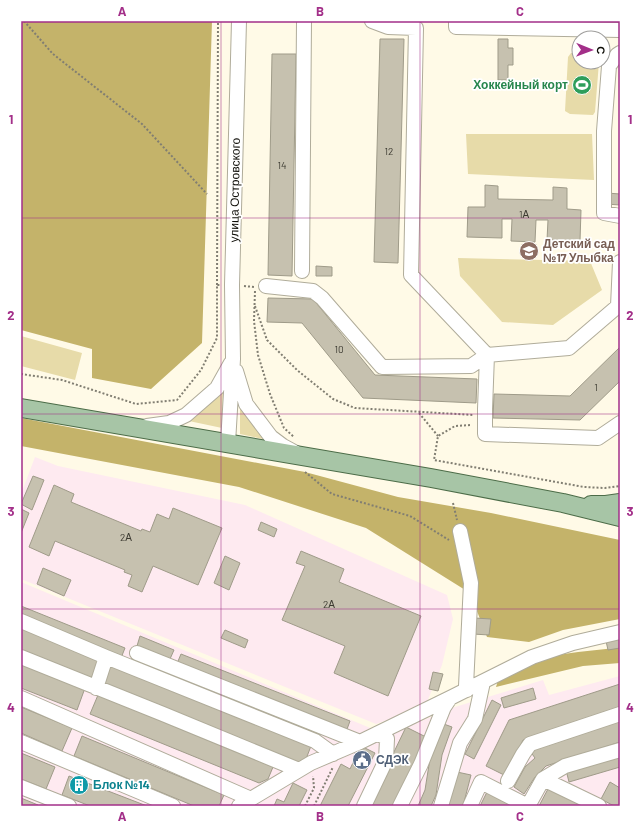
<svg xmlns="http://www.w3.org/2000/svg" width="641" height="827" font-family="Barlow,sans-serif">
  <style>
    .industrial { fill: #feeaf0 }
    .green { fill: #e7dba9 }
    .forest { fill: #c4b36a }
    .building { fill: #c6c1af; stroke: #9f9b89 }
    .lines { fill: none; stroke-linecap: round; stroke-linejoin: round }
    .minor-casing { stroke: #b0ac9a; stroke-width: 16 }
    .major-casing { stroke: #4c6c48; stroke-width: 20 }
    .path { stroke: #817e72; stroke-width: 2; stroke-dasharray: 2 2; stroke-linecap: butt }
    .minor { stroke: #fff; stroke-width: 14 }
    .major { stroke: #a7c5a6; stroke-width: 18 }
    .grid { fill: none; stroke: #a32f89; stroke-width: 1; stroke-opacity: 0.55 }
    .labels { text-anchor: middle; stroke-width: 3.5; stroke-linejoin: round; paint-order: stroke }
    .number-label { font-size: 10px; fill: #3c3a31 }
    .leisure-label { font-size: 12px; font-weight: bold; fill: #27864d; stroke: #fff; text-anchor: end }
    .street-label { font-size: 12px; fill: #0e0d07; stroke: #fff }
    .education-label { font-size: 12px; font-weight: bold; fill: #785e54; stroke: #fff; text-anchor: start }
    .service-label { font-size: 12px; font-weight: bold; fill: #4e5e75; stroke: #fff; text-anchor: start }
    .culture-label { font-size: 12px; font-weight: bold; fill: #0d838f; stroke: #fff; text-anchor: start }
    .neatline { fill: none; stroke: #a32f89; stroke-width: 1.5 }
    .grid-label { font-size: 13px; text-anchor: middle; font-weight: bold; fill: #a32f89 }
  </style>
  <rect width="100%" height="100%" fill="#fffae7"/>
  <path class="industrial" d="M35,457L58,466L245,505L447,595L453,619L442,665L425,707L376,724L21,579V494Z
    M21,582L387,735L455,707L543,680L549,695L620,676V806H21Z"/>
  <path class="green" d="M571,53H579V62H599L595,112L593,115L570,114L565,111L568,57Z
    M466,134H592L594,180L468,174Z
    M458,258L590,261L602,290L553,325L502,322L460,276Z
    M21,336L82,353L75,380L21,366Z
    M223,390L222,428L189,421Z
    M240,401L267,440L240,434Z"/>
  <path class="forest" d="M21,21H212L202,343L151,389L92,378V349L21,330Z
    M21,418L305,472L398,497L491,513L620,540V619L563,630L529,642L487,637L470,593L366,528L239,487L21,446Z
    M620,647V663L583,666L496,687L499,677C520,669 542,658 564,654C583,651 601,650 620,647Z"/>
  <path class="building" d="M590,21H616V24L590,23Z
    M380,39H404L398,263L374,262Z
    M498,39H508V48H513V65H508V80H498Z
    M272,54H296L292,276L268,275Z
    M485,185L498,186V199L553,200V187L567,188V209L581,210L580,241L547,240L548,220H536L535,242L511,241L512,219H502V238L467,237L468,207H485Z
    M607,193L620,194V205L606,204Z
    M316,266L332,267V276H316Z
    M268,298L313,299L375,375L477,379L476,403L363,398L302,323L267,322Z
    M620,347V381L580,420L493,418L494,394L570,396Z
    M33,476L44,480L32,510L21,504Z
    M54,485L74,494L71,502L141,531L142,529L150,532L157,514L169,519L173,508L222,528L198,585L153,566L142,592L128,586L132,575L124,572L125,570L55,541L49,556L29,547Z
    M21,509L29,513L21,533Z
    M261,522L277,529L274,537L258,530Z
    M301,551L344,569L339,582L421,616L388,696L334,673L345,646L282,620L305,566L296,563Z
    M225,556L240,563L229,590L214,583Z
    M43,568L71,580L64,596L37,584Z
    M21,606L125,648L121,658L21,617Z
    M475,618L491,619L489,635L473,634Z
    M21,626L100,657L92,678L21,651Z
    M225,630L248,640L245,648L221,638Z
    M140,636L174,650L170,659L137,646Z
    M620,638V648L608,650L606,641Z
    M181,654L350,721L346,732L176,666Z
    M109,663L311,746L306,759L297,763L101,682Z
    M21,664L85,688L77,710L21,688Z
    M433,672L443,674L438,691L429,689Z
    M620,684V709L523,740L506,776L486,766L509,720Z
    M533,688L536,699L504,708L501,698Z
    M98,695L273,767L268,779L259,783L90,714Z
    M492,700L501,705L474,759L465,754Z
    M21,707L72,728L62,751L21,733Z
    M620,719V742L546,766L535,777L524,794L514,787L525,767L535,758L530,751L539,745Z
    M441,723L452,727L442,755L436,795L431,806H418L425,790L431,752Z
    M406,727L428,738L395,806H368Z
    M82,736L224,795L219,806H194L74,756Z
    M361,746L375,753L348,806H320L341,764L350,769Z
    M21,753L55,767L46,789L21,779Z
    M620,755V767L569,782L566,770Z
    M457,772L471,775L463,806H448Z
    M69,776L147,806H90L62,795Z
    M610,782L620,788V806H614L601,799Z
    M293,783L307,790L299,806H274L277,799L284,802Z
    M549,787L586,806H539Z
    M487,792L513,806H480Z
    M21,798L38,805V806H21Z"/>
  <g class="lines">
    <g class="minor-casing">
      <path id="minor" d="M372,21L388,27L416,28L411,275L487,355L569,348L618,306L620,262
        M456,21V27L620,30
        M620,53L617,55L609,66L604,131V213L620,216
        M302,271L304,21
        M266,286L313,291L322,298L382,367L471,366L487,355
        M487,355L485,409V434L598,438L620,423
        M236,371L246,404L271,437L283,446L296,453
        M147,426L169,423L186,415L217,388L231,363
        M228,443L233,359L232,285L239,21
        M460,531L471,583L466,686L467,690
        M21,621L106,657L315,741L333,754
        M137,653L360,742
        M21,657L163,714L299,770
        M96,688L106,657
        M21,698L251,799
        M21,742L173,806
        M543,779L565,766L620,750
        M508,781L523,754L530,744L620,714
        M21,787L69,806
        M239,806L311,763L360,742L450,698L532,657L573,643L620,632
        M364,806L386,760L387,739L378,733
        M400,806L421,764L444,707L450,698
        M441,806L460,743L475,719L483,682
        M470,806L481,782L528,806
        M528,806L543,779L599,806"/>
    </g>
    <g class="major-casing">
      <path id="major" d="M21,408L431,478L563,503L620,517
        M591,505H606L620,503"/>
    </g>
    <path class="path" d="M24,21L53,54L142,124L207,194
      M217,285L218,21
      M244,286L254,287
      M255,291L254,321L258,355L270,394L284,428L294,437
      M255,306L267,340L297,370L333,399L355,408L474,415
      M21,374L62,380L136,404L177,400L201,370L217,338V285H220
      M419,413L438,436
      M470,425L455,426L438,436L434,460L584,487L605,488L620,486
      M305,472L332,494L410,516L449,540
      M453,503L457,520
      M305,806L314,788L313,776
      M314,806L333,767"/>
    <use href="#minor" class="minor"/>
    <use href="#major" class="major"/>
  </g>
  <path class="grid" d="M221,21V806M420,21V806M21,218H620M21,414H620M21,609H620"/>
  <defs>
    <g id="stadium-disc" transform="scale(1)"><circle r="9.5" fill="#2e9e5b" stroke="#fff"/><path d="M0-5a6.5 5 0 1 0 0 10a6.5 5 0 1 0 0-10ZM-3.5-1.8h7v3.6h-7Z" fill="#fff"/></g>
    <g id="school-disc" transform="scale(1)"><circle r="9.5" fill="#8d6e63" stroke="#fff"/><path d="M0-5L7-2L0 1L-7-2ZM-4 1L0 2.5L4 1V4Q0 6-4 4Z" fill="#fff"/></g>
    <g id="civic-disc" transform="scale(1)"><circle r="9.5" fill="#5c6f8a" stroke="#fff"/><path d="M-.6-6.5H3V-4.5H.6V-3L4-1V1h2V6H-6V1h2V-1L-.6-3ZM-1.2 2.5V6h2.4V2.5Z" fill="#fff"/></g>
    <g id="building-disc" transform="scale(1)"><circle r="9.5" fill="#0f9aa8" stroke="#fff"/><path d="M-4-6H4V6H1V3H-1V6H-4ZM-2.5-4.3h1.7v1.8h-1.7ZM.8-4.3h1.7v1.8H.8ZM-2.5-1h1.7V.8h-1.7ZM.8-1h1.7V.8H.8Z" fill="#fff"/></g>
  </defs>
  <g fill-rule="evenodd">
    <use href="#stadium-disc" x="582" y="85"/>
    <use href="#school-disc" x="529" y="251"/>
    <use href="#civic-disc" x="362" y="760"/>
    <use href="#building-disc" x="79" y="785"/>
  </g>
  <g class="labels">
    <g class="number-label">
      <text x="389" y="155">12</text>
      <text x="282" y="169">14</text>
      <text x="524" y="218">1А</text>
      <text x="339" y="353">10</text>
      <text x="596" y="391">1</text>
      <text x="126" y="541">2А</text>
      <text x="329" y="608">2А</text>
    </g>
    <g class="leisure-label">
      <text x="568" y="89">Хоккейный корт</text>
    </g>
    <g class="street-label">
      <text transform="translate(235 190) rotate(-89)" y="4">улица Островского</text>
    </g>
    <g class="education-label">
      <text x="543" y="248">Детский сад<tspan x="543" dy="14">№17 Улыбка</tspan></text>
    </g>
    <g class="service-label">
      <text x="376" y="764">СДЭК</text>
    </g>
    <g class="culture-label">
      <text x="93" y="789">Блок №14</text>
    </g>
  </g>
  <rect width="641" height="827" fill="none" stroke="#ffffff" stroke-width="44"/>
  <g transform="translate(591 50) rotate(91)"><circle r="19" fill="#ffffff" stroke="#9f9e9c"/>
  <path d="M0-3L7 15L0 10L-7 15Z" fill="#a32f89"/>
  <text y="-6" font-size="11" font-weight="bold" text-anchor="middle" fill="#0e0d07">С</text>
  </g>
  <rect x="22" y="22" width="597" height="783" class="neatline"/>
  <g class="grid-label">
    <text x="122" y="16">A</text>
    <text x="320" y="16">B</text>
    <text x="520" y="16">C</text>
    <text x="11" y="124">1</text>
    <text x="630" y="124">1</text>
    <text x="11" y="320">2</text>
    <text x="630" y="320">2</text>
    <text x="11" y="516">3</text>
    <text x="630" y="516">3</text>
    <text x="11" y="712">4</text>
    <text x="630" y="712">4</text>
    <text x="122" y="821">A</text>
    <text x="320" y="821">B</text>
    <text x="520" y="821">C</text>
  </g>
</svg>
